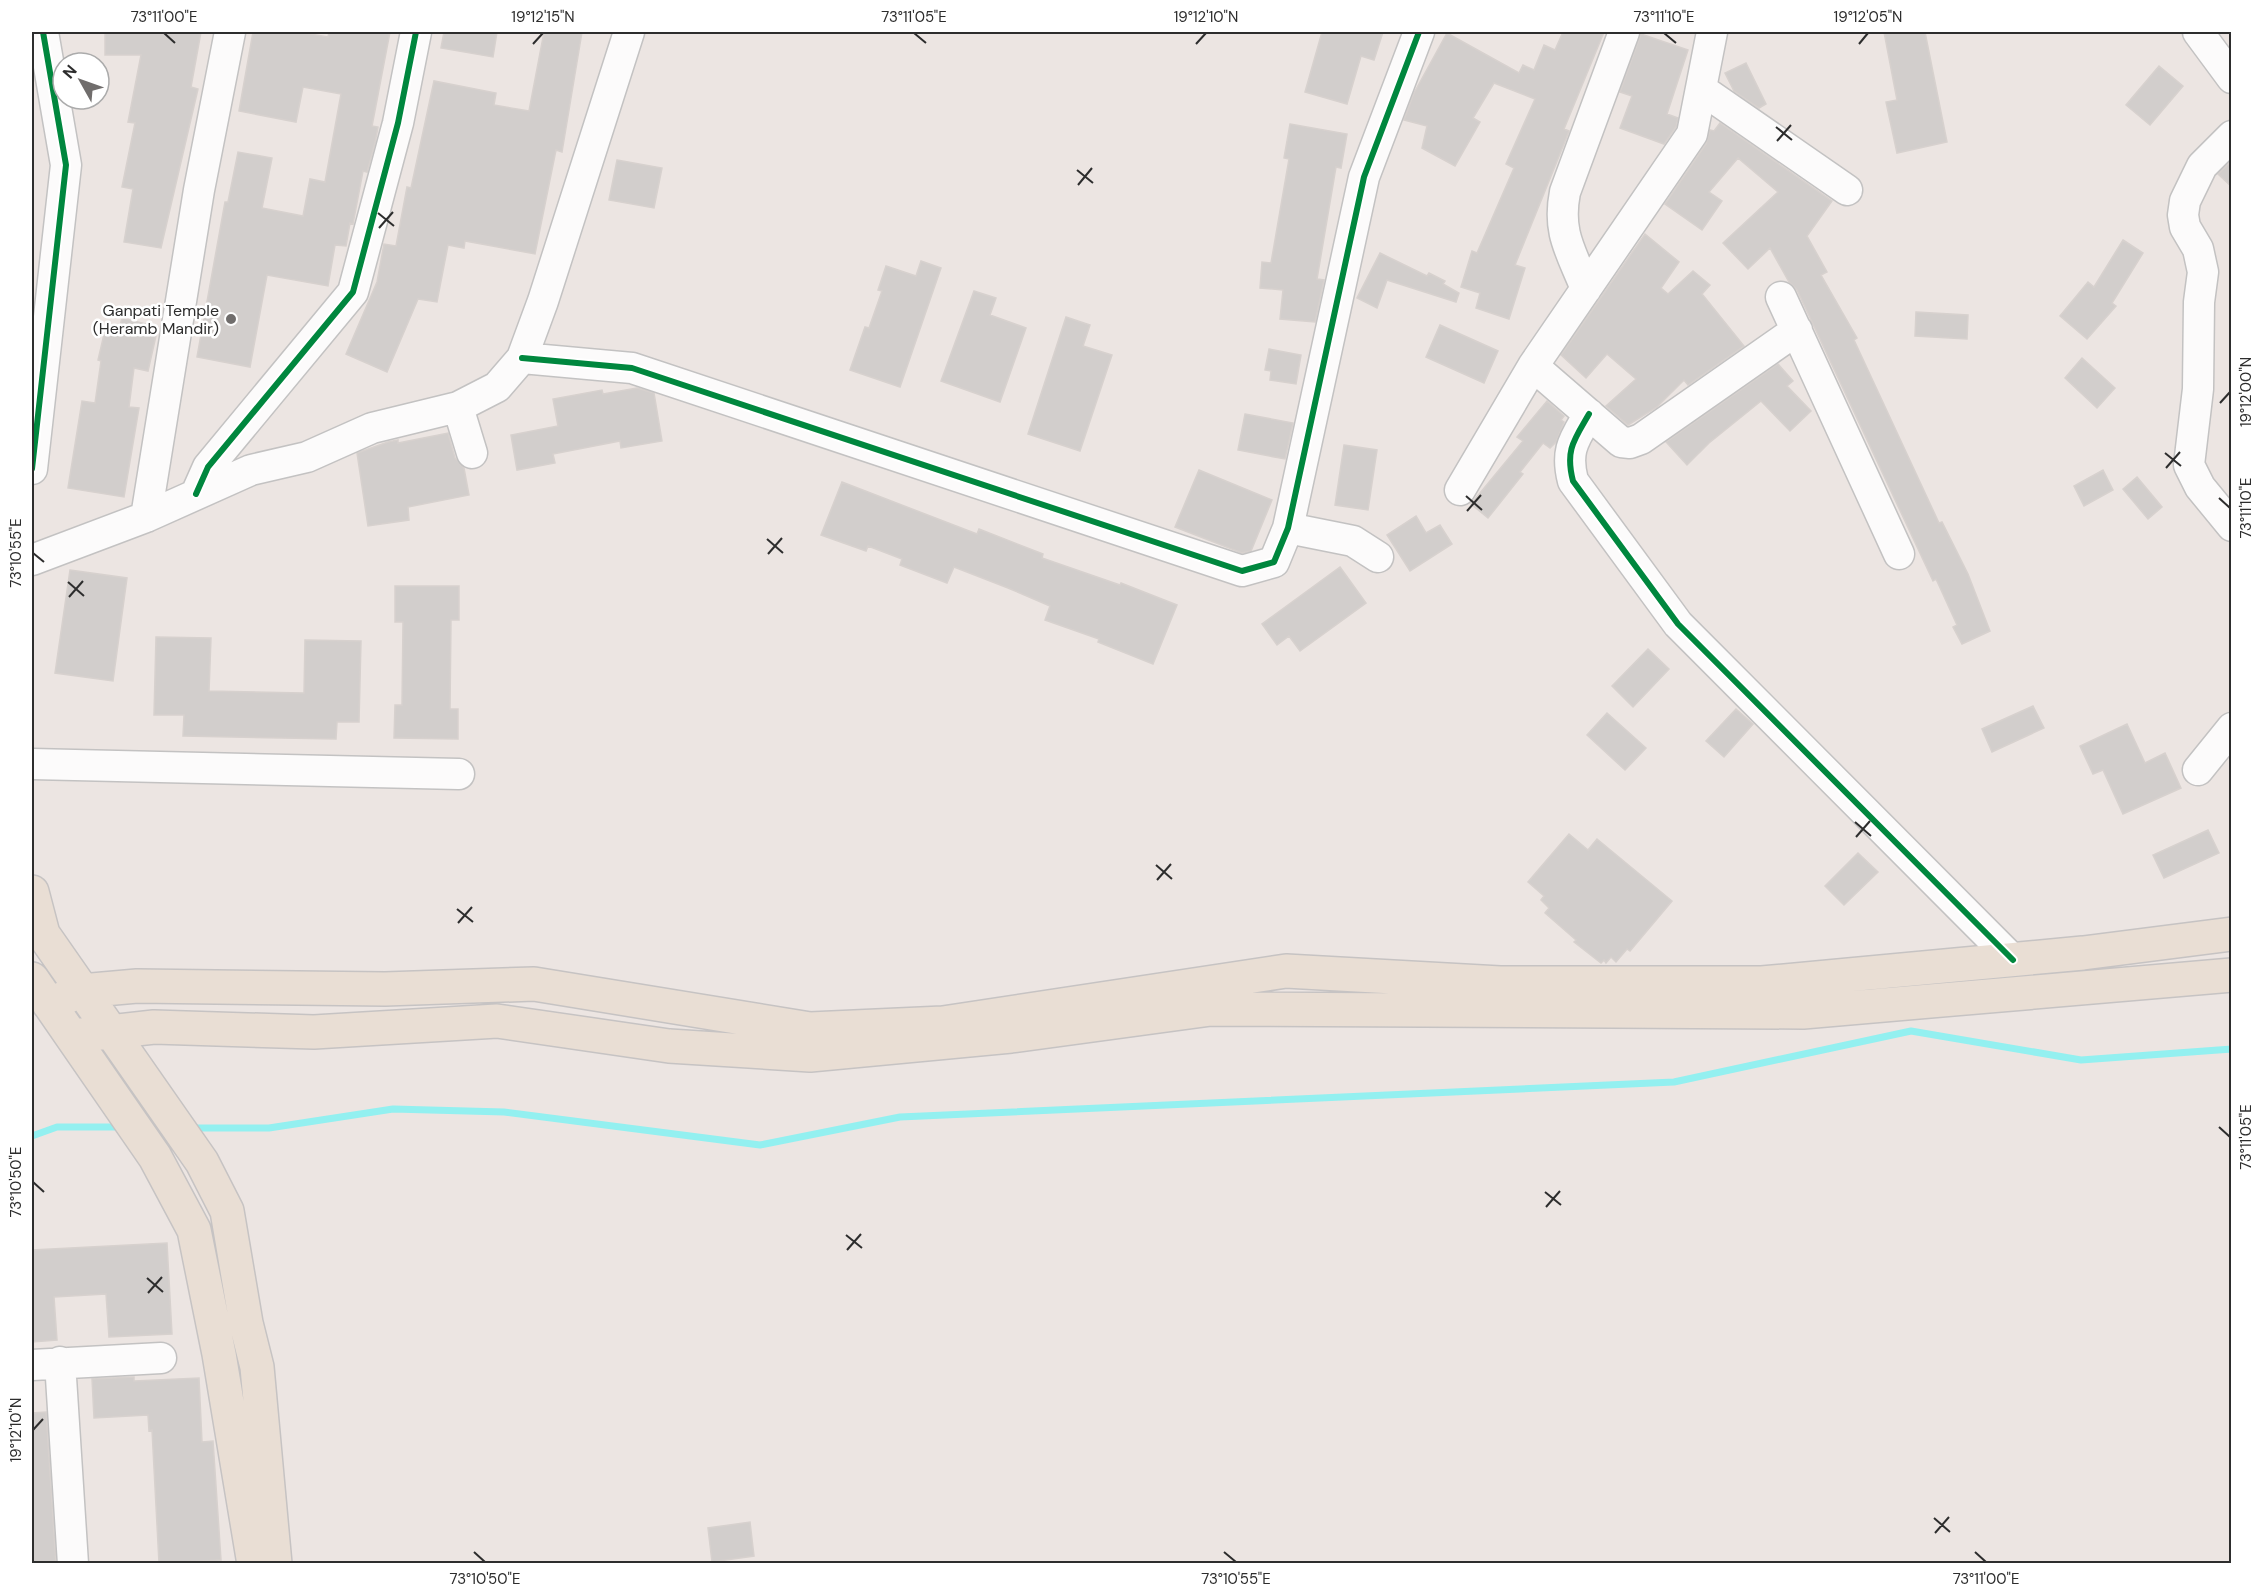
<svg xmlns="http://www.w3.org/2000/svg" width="2263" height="1595" font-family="'DM Sans',sans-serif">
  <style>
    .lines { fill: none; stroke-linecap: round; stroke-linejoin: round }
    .stream { stroke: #93f0f0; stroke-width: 7 }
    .building { fill: #d2cecc; stroke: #d7d1ce; stroke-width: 1.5 }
    .minor-casing { stroke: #c3c2c2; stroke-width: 33 }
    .major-casing { stroke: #c6c3c3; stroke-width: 36 }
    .minor { stroke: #fcfbfb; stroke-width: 30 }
    .major { stroke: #e9ded4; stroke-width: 33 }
    .cycleway-casing { stroke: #fff; stroke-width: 10 }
    .cycleway { stroke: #00873e; stroke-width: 6 }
    .ticks { fill: none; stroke: #2d2d2d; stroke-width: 2 }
    .poi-dot { fill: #706d6c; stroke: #fff; stroke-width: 2 }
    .labels { text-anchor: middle; stroke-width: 5; stroke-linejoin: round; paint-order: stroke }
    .poi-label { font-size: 16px; fill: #2d2d2d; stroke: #fff; text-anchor: end }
    .neatline { fill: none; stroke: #2d2d2d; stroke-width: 2 }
    .ticks-label { font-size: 15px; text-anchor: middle; fill: #2d2d2d }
  </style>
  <rect width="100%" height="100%" fill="#ece5e2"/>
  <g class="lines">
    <path class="stream" d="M191,1128H269L393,1109L504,1112L760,1145L900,1117L1674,1082L1911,1031L2081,1060L2232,1049
      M32,1136L57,1127H123"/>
  </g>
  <path class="building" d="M105,32H201L191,87L198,89L161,248L124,242L133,189L122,187L135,123L128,122L141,55H105Z
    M253,32H299L328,37L329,32H390L372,126L378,127L375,143L367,172L363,171L353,224L350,223L346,246L335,245L328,286L267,275L250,367L197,357L225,202H228L238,152L272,158L262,208L303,216L310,179L325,182L341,94L303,87L296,122L239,111Z
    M444,32H497L493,57L441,48Z
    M544,32H582L562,152L556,150L535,254L465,241L464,248L448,245L437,302L418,299L387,372L346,354L377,282L384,244L396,246L407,187L411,188L434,81L496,93L494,105L529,111Z
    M1322,32H1383L1374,60L1361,56L1347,104L1305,92Z
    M1563,32H1604L1564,129L1569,131L1564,144L1515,265L1525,268L1509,319L1476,308L1480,293L1461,287L1472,251L1477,253L1514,168L1506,164L1535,99L1494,83L1473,118L1480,122L1455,166L1422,148L1427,126L1404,120L1414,93L1447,33L1519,73L1523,65L1534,70L1544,45L1555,50Z
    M1884,32H1925L1947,142L1897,153L1886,102L1897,100Z
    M1641,34L1688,50L1667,114L1678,118L1676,127L1664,144L1620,128L1632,96L1620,92Z
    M1746,63L1766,104L1759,108L1734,91L1725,73Z
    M2159,66L2183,86L2150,125L2126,105Z
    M1720,123L1832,201L1807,236L1827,272L1821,275L1857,338L1854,340L1939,523L1942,522L1968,574L1990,631L1962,644L1953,627L1957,625L1936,579L1933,581L1797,290L1789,282L1770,248L1748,269L1723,243L1778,192L1738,158L1709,192L1722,201L1702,230L1665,204L1706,144L1710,130L1714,131Z
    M1290,124L1347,134L1341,168L1336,167L1317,279L1324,280L1315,322L1280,319L1283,290L1260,288L1262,262L1271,263L1289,159L1284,158Z
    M617,160L662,168L654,208L609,200Z
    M2232,161V187L2218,174Z
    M1645,234L1679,262L1661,288L1668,294L1693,271L1710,285L1702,294L1744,346L1688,385L1684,380L1657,407L1628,425L1606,406L1636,379L1607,354L1586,378L1561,355Z
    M2123,240L2143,253L2112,303L2116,306L2087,339L2060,316L2088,282L2094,287Z
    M1380,253L1427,276L1429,273L1445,281L1443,284L1459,293L1456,302L1387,280L1377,308L1357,298Z
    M921,261L941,268L900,387L850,370L865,327L869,328L882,291L878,290L886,266L916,276Z
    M974,291L996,298L990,315L1026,328L1000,402L941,381Z
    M1916,312L1968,315L1967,339L1915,336Z
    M1066,317L1090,325L1083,346L1112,355L1080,451L1028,434Z
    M122,318L158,327L148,371L134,368L129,407L139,408L124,497L68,488L82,401L95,403L101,361L98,360L105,330L118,333Z
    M1440,325L1498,351L1484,383L1426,357Z
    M1269,349L1301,355L1296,384L1270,380L1271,371L1265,370Z
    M2082,358L2115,388L2097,408L2065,378Z
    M1778,364L1793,381L1787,386L1811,411L1790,431L1761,401L1709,443L1687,465L1666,442Z
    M637,388L654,393L662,441L621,448L620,441L553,454L555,463L517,470L511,435L558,426L553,399L602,390L603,394Z
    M1547,401L1564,416L1561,420L1564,422L1556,442L1550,448L1543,443L1520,472L1523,474L1488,518L1471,504L1523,441L1517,437Z
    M1245,414L1293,423L1285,459L1238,450Z
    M448,433L455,458L464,468L469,495L408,507L409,520L368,526L357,453L388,442L398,440V443Z
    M1344,445L1377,450L1368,510L1335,505Z
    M1199,470L1272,500L1251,551L1242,553L1175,527Z
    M2103,470L2113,490L2084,506L2074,486Z
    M2137,477L2162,507L2148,519L2123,489Z
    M842,482L977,534L979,529L1043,554L1042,558L1120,585L1121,583L1177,605L1153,664L1098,642L1099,639L1045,620L1050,606L1008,588L954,567L947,583L900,565L902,559L868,546L866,551L821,535Z
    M1416,516L1426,533L1440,525L1452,544L1410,571L1387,535Z
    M1340,567L1366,603L1300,651L1289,636L1277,645L1262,624Z
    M70,570L127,578L113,681L55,673Z
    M395,586H459V620H451L450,709H458V739L394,738L395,705H402L403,622H395Z
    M156,637L211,638L209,691L304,693L305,640L361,641L359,722H337L336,739L183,736L184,715H154Z
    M1648,649L1669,669L1633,707L1612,686Z
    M2033,706L2044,728L1992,752L1982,729Z
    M1736,709L1753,724L1724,757L1706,741Z
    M1607,713L1646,748L1625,770L1587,735Z
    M2127,724L2145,763L2165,753L2181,788L2123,814L2103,770L2093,774L2080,746Z
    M2208,830L2219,853L2164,878L2153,855Z
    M1569,834L1588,850L1597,839L1672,901L1630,951L1627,949L1616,962L1611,957L1606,963L1604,960L1601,963L1574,942L1576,940L1545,913L1549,908L1541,900L1544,896L1528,882Z
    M1858,853L1878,872L1844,905L1825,886Z
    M167,1243L172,1334L109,1337L106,1294L54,1297L57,1340L32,1342V1250Z
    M134,1377V1381L199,1378L202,1442L213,1441L221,1560L159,1563L152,1430L149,1431L148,1415L94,1418L92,1379Z
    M46,1412L56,1563H32V1413Z
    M750,1522L754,1556L712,1562L708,1528Z"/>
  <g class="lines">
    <g class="minor-casing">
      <path id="minor" d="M2198,32L2232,78
        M1701,89L1847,190
        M2232,136L2202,166L2185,201L2183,215L2185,227L2198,249L2203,272L2199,302L2198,389L2189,465L2200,487L2232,526
        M1586,289C1571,251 1557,233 1565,192L1624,32
        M1781,297L1899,554
        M522,358L632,368L1242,571L1274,562L1288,528L1364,177L1419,32
        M1533,366L1621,442L1630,443L1641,439L1797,330
        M458,407L472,453
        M1589,414C1574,440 1565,450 1573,481L1678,624L2013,960
        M32,469L66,165L43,32
        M1460,490L1533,366L1692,134L1712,32
        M196,494L208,467L353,292L398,123L416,32
        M146,517L199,190L230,32
        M1288,528L1353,541L1378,557
        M32,560L146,517L251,470L307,457L372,428L458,407L497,387L522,358L543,301L629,32
        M32,764L459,774
        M2198,770L2232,728
        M60,1362L73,1564
        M32,1365L161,1358"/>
    </g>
    <g class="major-casing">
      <path id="major" d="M32,892L43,934L202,1162L227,1211L246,1323L257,1367L275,1564
        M32,979L155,1157L194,1230L219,1354L254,1564
        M49,1004L81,991L137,986L385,989L534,984L810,1029L943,1023L1286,971L1500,983H1762L2083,953L2232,934
        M73,1036L154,1027L314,1032L497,1021L669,1046L810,1055L1011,1036L1211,1009L1803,1012L2232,975"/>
    </g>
    <use href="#minor" class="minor"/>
    <use href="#major" class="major"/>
    <g class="cycleway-casing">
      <path id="cycleway" d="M522,358L632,368L1242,571L1274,562L1288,528L1364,177L1419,32
        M1589,414C1574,440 1565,450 1573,481L1678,624L2013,960
        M32,469L66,165L43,32
        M196,494L208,467L353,292L398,123L416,32"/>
    </g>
    <use href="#cycleway" class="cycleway"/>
  </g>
  <path class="ticks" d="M164,33L175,43M914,33L926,43M1664,33L1676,43M533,44L543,33M1196,44L1206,33M1859,44L1868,33M1776,127L1792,140M1777,141L1791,125M1077,170L1093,183M1078,185L1092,168M378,213L394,226M379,228L393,212M2220,403L2230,392M2165,453L2181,466M2166,468L2180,452M1466,496L1482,510M2219,498L2230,508M1467,511L1481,495M767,539L783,553M33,553L44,562M768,554L782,538M68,582L84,596M69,597L83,581M1855,822L1871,836M1856,837L1870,821M1156,865L1172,879M1157,880L1171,864M457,909L473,922M458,923L472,907M2219,1127L2230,1137M33,1182L44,1192M1545,1192L1561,1205M1546,1207L1560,1191M846,1235L862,1248M847,1250L861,1234M147,1278L163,1292M148,1293L162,1277M33,1430L43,1419M1934,1518L1950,1532M1935,1533L1949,1517M474,1552L485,1562M1224,1552L1236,1562M1975,1552L1986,1562"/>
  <circle class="poi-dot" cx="231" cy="319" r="6"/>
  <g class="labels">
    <g class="poi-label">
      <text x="219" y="316">Ganpati Temple<tspan x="219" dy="18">(Heramb Mandir)</tspan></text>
    </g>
  </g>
  <rect width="2263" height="1595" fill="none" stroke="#ffffff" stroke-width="66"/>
  <g transform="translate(81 81) rotate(310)"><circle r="28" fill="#ffffff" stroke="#ababab" stroke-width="1.5"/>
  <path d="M0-4.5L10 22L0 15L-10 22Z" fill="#706d6c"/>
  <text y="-9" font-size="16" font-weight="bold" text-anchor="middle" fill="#2d2d2d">N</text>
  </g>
  <rect x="33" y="33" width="2197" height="1529" class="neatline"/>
  <g class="ticks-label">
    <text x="164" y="22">73°11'00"E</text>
    <text x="543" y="22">19°12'15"N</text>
    <text x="914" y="22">73°11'05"E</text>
    <text x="1206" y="22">19°12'10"N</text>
    <text x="1664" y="22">73°11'10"E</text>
    <text x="1868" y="22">19°12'05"N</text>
    <text transform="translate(2246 392) rotate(-90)" y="5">19°12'00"N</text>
    <text transform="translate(2246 508) rotate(-90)" y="5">73°11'10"E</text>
    <text transform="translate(16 553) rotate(-90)" y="5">73°10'55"E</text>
    <text transform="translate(2246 1137) rotate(-90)" y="5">73°11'05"E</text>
    <text transform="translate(16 1182) rotate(-90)" y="5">73°10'50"E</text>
    <text transform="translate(16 1430) rotate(-90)" y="5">19°12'10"N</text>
    <text x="485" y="1584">73°10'50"E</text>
    <text x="1236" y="1584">73°10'55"E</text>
    <text x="1986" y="1584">73°11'00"E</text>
  </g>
</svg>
